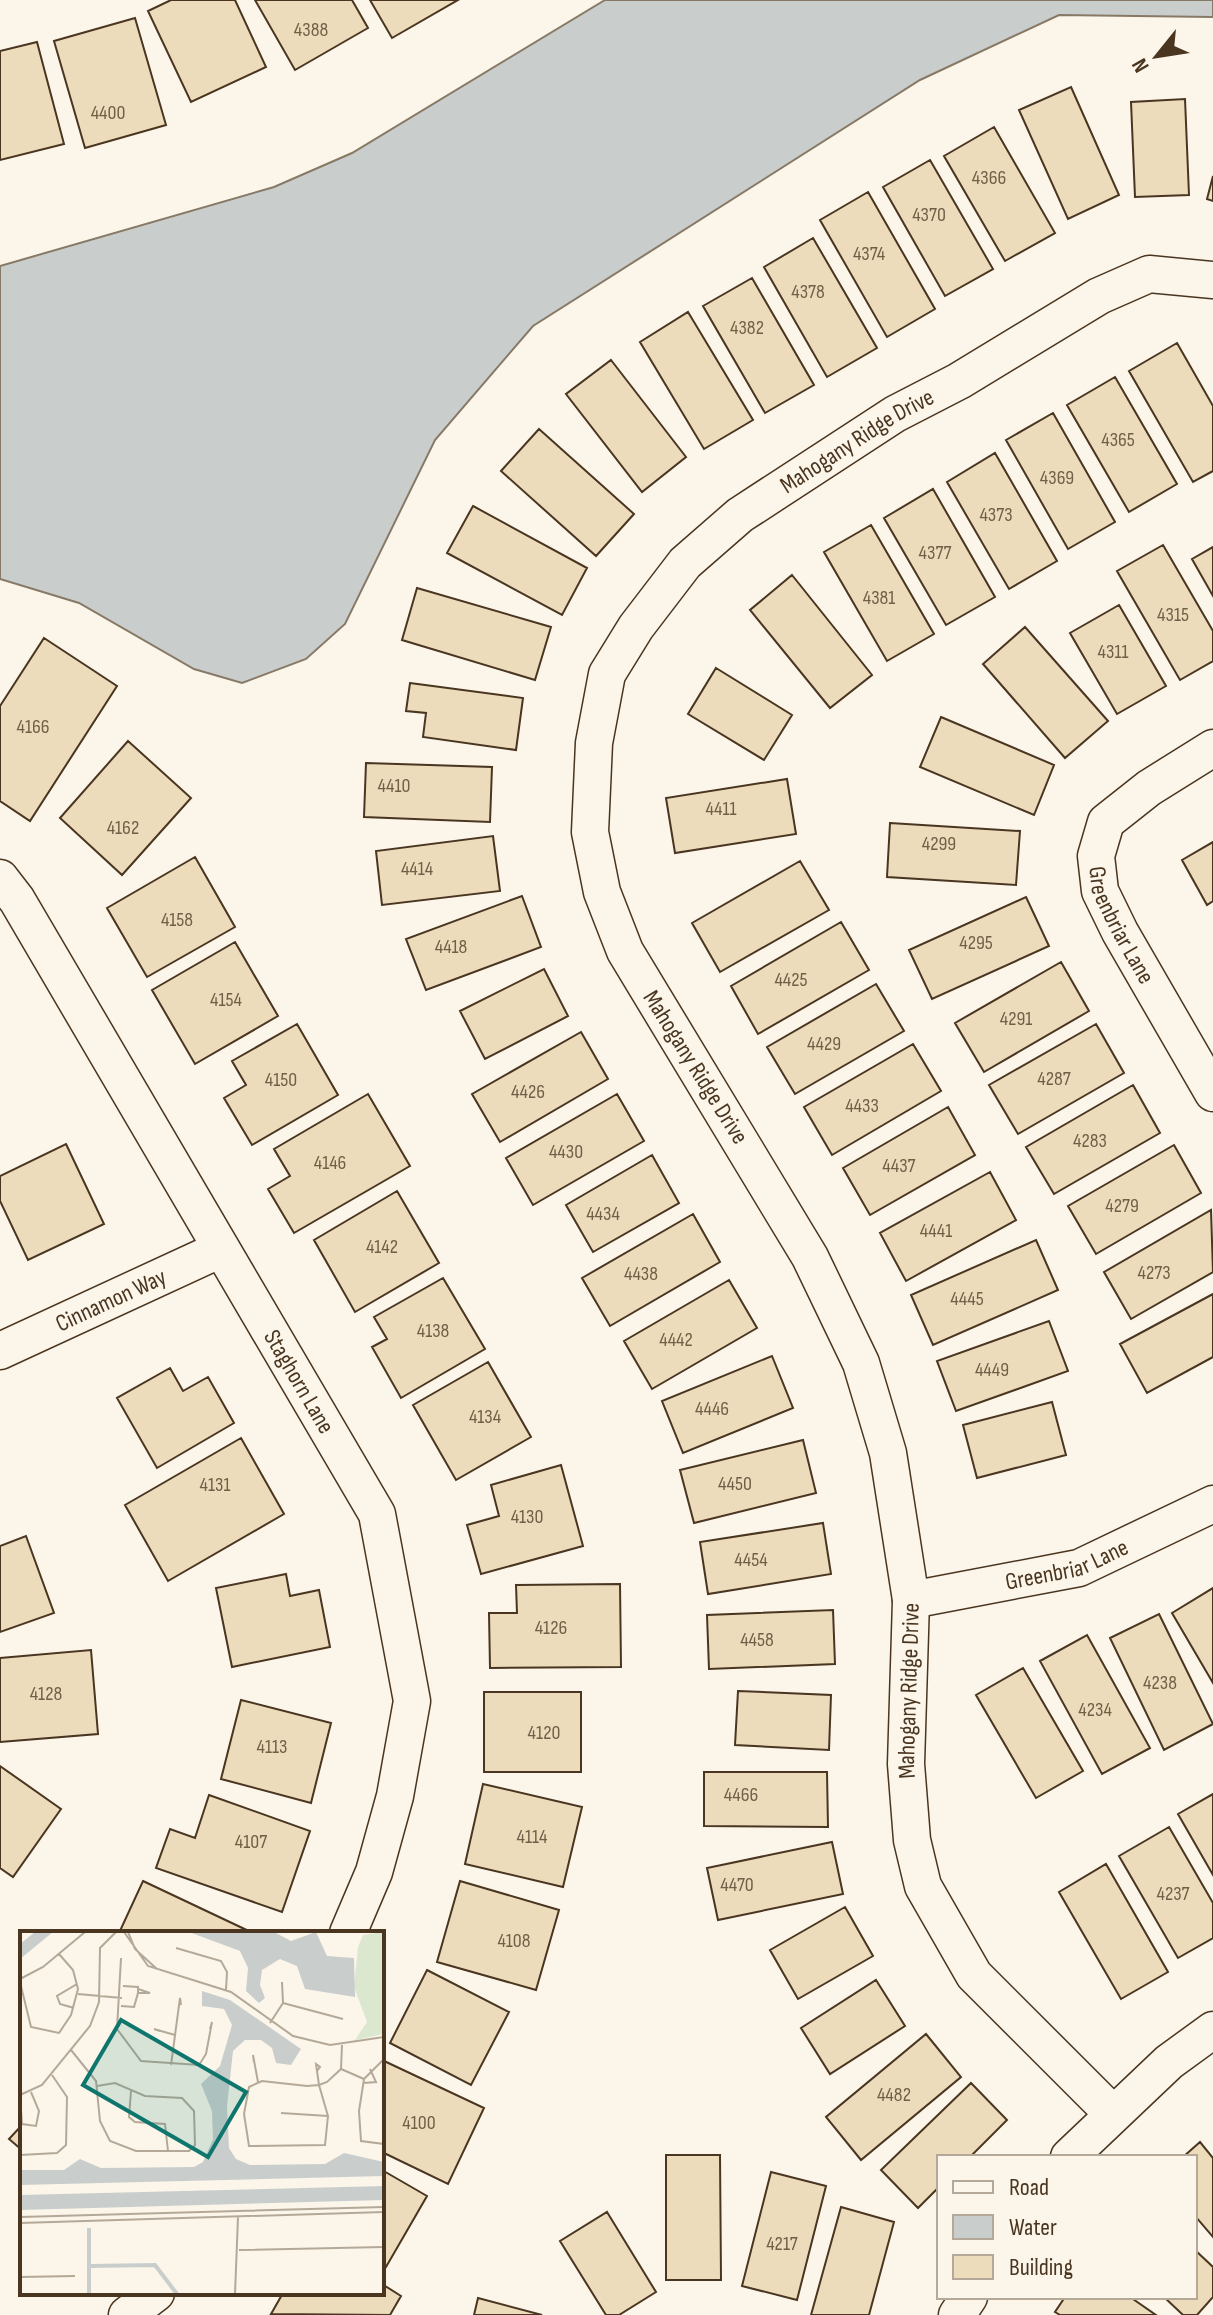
<svg xmlns="http://www.w3.org/2000/svg" width="1213" height="2315" font-family="'Sofia Sans Condensed',sans-serif">
  <style>
    .water { fill: #c9cecd; stroke: #887966; stroke-width: 2 }
    .building { fill: #ecdcbc; stroke: #4a3520; stroke-width: 2 }
    .lines { fill: none; stroke-linecap: round; stroke-linejoin: round }
    .minor-casing { stroke: #4a3520; stroke-width: 39 }
    .minor { stroke: #fbf6e9; stroke-width: 36 }
    .labels { text-anchor: middle; stroke-width: 6; stroke-linejoin: round; paint-order: stroke }
    .number-label { font-size: 20px; fill: #725f47 }
    .street-label { font-size: 24px; fill: #4a3520; stroke: #fbf6e9 }
    .inset-river { fill: none; stroke: #c9cecd; stroke-width: 4 }
    .inset-road { fill: none; stroke: #b4a999; stroke-width: 2 }
    .view { fill: #0f766e; fill-opacity: 0.15; stroke: #0f766e; stroke-width: 4 }
    .inset-edge { fill: none; stroke: #4a3520; stroke-width: 4 }
  </style>
  <rect width="100%" height="100%" fill="#fbf6e9"/>
  <path class="water" d="M605,0H1213V17L1059,15L920,80L533,326L435,440L345,624L306,659L242,683L194,669L79,603L0,579V266L274,187L352,153Z"/>
  <path class="building" d="M171,0H235L266,67L191,102L148,11Z
    M255,0H352L368,28L295,70Z
    M370,0H458L392,38Z
    M135,18L166,125L85,148L54,41Z
    M37,42L64,144L0,160V51Z
    M1071,87L1119,195L1068,219L1019,110Z
    M1185,99L1189,195L1135,197L1131,102Z
    M994,127L1055,233L1005,261L944,156Z
    M930,160L993,269L945,296L883,187Z
    M1213,176V201L1207,199Z
    M868,192L935,309L887,337L820,220Z
    M813,238L877,348L827,377L764,267Z
    M752,278L814,385L765,413L703,306Z
    M688,312L753,420L704,449L640,342Z
    M1177,343L1213,406V471L1193,482L1129,371Z
    M611,360L686,457L642,492L566,394Z
    M1115,377L1177,484L1129,512L1067,405Z
    M1053,413L1115,522L1068,549L1006,440Z
    M539,429L634,514L596,556L501,471Z
    M995,453L1057,561L1009,589L947,482Z
    M933,489L995,597L946,625L884,518Z
    M473,506L587,568L562,615L447,553Z
    M871,525L934,634L887,661L824,552Z
    M1163,545L1213,631V661L1180,680L1117,571Z
    M1213,547V596L1192,559Z
    M792,575L872,675L830,708L750,610Z
    M417,588L551,627L535,680L402,640Z
    M1119,605L1166,686L1117,714L1070,633Z
    M1025,627L1108,721L1065,758L983,664Z
    M44,638L117,686L30,821L0,801V706Z
    M716,668L792,715L764,760L688,714Z
    M410,683L523,698L516,750L423,737L426,713L406,711Z
    M941,717L1054,765L1034,815L920,767Z
    M128,741L191,798L122,875L60,818Z
    M366,763L492,767L490,822L364,817Z
    M787,779L796,834L675,853L666,798Z
    M890,823L1020,831L1016,885L887,877Z
    M493,836L500,891L382,905L376,851Z
    M1213,842V901L1207,905L1182,860Z
    M195,857L235,927L147,977L107,908Z
    M800,861L829,910L720,972L692,923Z
    M522,896L541,947L426,990L406,939Z
    M1026,897L1049,946L932,999L909,950Z
    M841,922L869,970L758,1034L731,986Z
    M235,942L278,1016L195,1064L152,990Z
    M1061,962L1089,1011L984,1072L955,1023Z
    M544,969L568,1016L485,1059L460,1011Z
    M876,984L904,1031L795,1094L767,1047Z
    M297,1024L338,1095L252,1145L224,1098L246,1085L232,1061Z
    M1096,1024L1124,1073L1018,1134L989,1085Z
    M581,1032L608,1079L500,1142L472,1094Z
    M913,1044L941,1091L832,1155L804,1107Z
    M1133,1085L1160,1133L1054,1194L1026,1147Z
    M368,1094L410,1166L294,1233L268,1189L290,1176L274,1149Z
    M617,1094L644,1141L533,1205L506,1158Z
    M948,1107L975,1155L870,1215L843,1168Z
    M66,1144L104,1224L28,1260L0,1201V1176Z
    M1174,1145L1201,1193L1096,1254L1068,1206Z
    M652,1155L679,1203L593,1252L566,1205Z
    M990,1172L1016,1220L906,1281L880,1233Z
    M397,1191L439,1263L355,1312L314,1240Z
    M1211,1210L1213,1272L1131,1319L1104,1272Z
    M693,1214L720,1262L610,1326L582,1278Z
    M1036,1240L1058,1290L933,1345L911,1295Z
    M443,1278L485,1349L401,1398L372,1347L387,1339L374,1317Z
    M729,1280L757,1328L652,1389L624,1341Z
    M1213,1294V1357L1147,1393L1120,1344Z
    M1049,1321L1068,1371L956,1411L937,1361Z
    M772,1356L793,1408L683,1453L662,1401Z
    M488,1362L531,1437L456,1480L413,1405Z
    M170,1368L183,1391L208,1377L234,1423L157,1468L117,1398Z
    M1052,1402L1066,1455L977,1478L963,1425Z
    M241,1438L284,1514L168,1581L125,1505Z
    M803,1440L816,1493L694,1523L680,1470Z
    M561,1465L583,1546L481,1574L467,1525L499,1516L491,1485Z
    M823,1523L831,1574L708,1594L700,1542Z
    M26,1536L54,1613L0,1632V1546Z
    M286,1574L290,1596L319,1590L330,1647L232,1667L216,1588Z
    M620,1584L621,1667L490,1668L489,1613H517L516,1585Z
    M1213,1588V1683L1172,1613Z
    M833,1610L835,1664L709,1669L707,1615Z
    M1159,1614L1213,1724L1164,1750L1110,1638Z
    M1087,1635L1150,1748L1102,1774L1040,1661Z
    M91,1650L98,1734L0,1742V1658Z
    M1023,1668L1083,1771L1036,1798L976,1695Z
    M738,1691L831,1695L829,1750L735,1745Z
    M484,1692H581V1772H484Z
    M241,1700L331,1723L311,1803L221,1779Z
    M0,1766L61,1809L13,1877L0,1868Z
    M704,1772H827L828,1827L704,1826Z
    M483,1784L582,1807L563,1887L465,1864Z
    M1213,1794V1875L1178,1814Z
    M209,1795L310,1831L282,1912L156,1868L170,1829L195,1838Z
    M1169,1827L1213,1903V1938L1178,1958L1119,1856Z
    M832,1842L843,1894L718,1920L707,1868Z
    M1106,1864L1168,1972L1121,1999L1059,1892Z
    M143,1881L253,1933H119Z
    M460,1881L559,1910L536,1990L437,1962Z
    M845,1907L873,1956L798,1999L770,1950Z
    M427,1970L509,2012L471,2085L390,2043Z
    M876,1980L905,2026L830,2074L801,2028Z
    M926,2034L961,2077L861,2160L826,2117Z
    M382,2060L484,2108L448,2184L382,2152Z
    M971,2083L1007,2120L970,2157H939V2187L918,2208L881,2170Z
    M22,2125V2150L9,2139Z
    M1200,2142L1213,2158V2237L1195,2216V2157H1183Z
    M666,2155H720L721,2280H666Z
    M382,2170L427,2196L386,2267L382,2265Z
    M771,2172L826,2186L797,2300L742,2286Z
    M841,2207L894,2222L869,2315H811Z
    M607,2212L656,2292L619,2315H606L560,2241Z
    M1195,2250L1213,2267V2297L1197,2315H1183L1164,2297H1195Z
    M382,2284L401,2296L390,2315L271,2314L283,2293H382Z
    M1065,2297H1130L1156,2315H1060L1055,2312Z
    M478,2298L542,2315H474Z"/>
  <g class="lines">
    <g class="minor-casing">
      <g id="minor">
        <path id="s1" d="M1213,748L1149,788L1106,822L1096,856L1100,891L1120,932L1213,1093"/>
        <path id="s2" d="M0,878L17,900L377,1514L412,1701L395,1796L374,1872L348,1933"/>
        <path id="s3" d="M0,1351L221,1249"/>
        <path id="s4" d="M911,1600L1079,1568L1213,1504"/>
        <path id="s5" d="M1113,2114L974,1975L923,1886L912,1840L906,1764L911,1600L888,1453L861,1363L810,1257L625,951L602,892L590,832L594,743L607,674L636,627L685,563L740,515L895,414L959,381L1099,296L1149,274L1213,280"/>
        <path d="M1069,2157L1169,2062L1213,2030"/>
        <path d="M127,2315L156,2293"/>
        <path d="M957,2315L969,2297"/>
      </g>
    </g>
    <use href="#minor" class="minor"/>
  </g>
  <g class="labels">
    <g class="number-label">
      <text x="311" y="36">4388</text>
      <text x="108" y="119">4400</text>
      <text x="989" y="184">4366</text>
      <text x="929" y="221">4370</text>
      <text x="869" y="260">4374</text>
      <text x="808" y="298">4378</text>
      <text x="747" y="334">4382</text>
      <text x="1118" y="446">4365</text>
      <text x="1057" y="484">4369</text>
      <text x="996" y="521">4373</text>
      <text x="935" y="559">4377</text>
      <text x="879" y="604">4381</text>
      <text x="1173" y="621">4315</text>
      <text x="1113" y="658">4311</text>
      <text x="33" y="733">4166</text>
      <text x="394" y="792">4410</text>
      <text x="721" y="815">4411</text>
      <text x="123" y="834">4162</text>
      <text x="939" y="850">4299</text>
      <text x="417" y="875">4414</text>
      <text x="177" y="926">4158</text>
      <text x="976" y="949">4295</text>
      <text x="451" y="953">4418</text>
      <text x="791" y="986">4425</text>
      <text x="226" y="1006">4154</text>
      <text x="1016" y="1025">4291</text>
      <text x="824" y="1050">4429</text>
      <text x="1054" y="1085">4287</text>
      <text x="281" y="1086">4150</text>
      <text x="528" y="1098">4426</text>
      <text x="862" y="1112">4433</text>
      <text x="1090" y="1147">4283</text>
      <text x="566" y="1158">4430</text>
      <text x="330" y="1169">4146</text>
      <text x="899" y="1172">4437</text>
      <text x="1122" y="1212">4279</text>
      <text x="603" y="1220">4434</text>
      <text x="936" y="1237">4441</text>
      <text x="382" y="1253">4142</text>
      <text x="1154" y="1279">4273</text>
      <text x="641" y="1280">4438</text>
      <text x="967" y="1305">4445</text>
      <text x="433" y="1337">4138</text>
      <text x="676" y="1346">4442</text>
      <text x="992" y="1376">4449</text>
      <text x="712" y="1415">4446</text>
      <text x="485" y="1423">4134</text>
      <text x="735" y="1490">4450</text>
      <text x="215" y="1491">4131</text>
      <text x="527" y="1523">4130</text>
      <text x="751" y="1566">4454</text>
      <text x="551" y="1634">4126</text>
      <text x="757" y="1646">4458</text>
      <text x="1160" y="1689">4238</text>
      <text x="46" y="1700">4128</text>
      <text x="1095" y="1716">4234</text>
      <text x="544" y="1739">4120</text>
      <text x="272" y="1753">4113</text>
      <text x="741" y="1801">4466</text>
      <text x="532" y="1843">4114</text>
      <text x="251" y="1848">4107</text>
      <text x="737" y="1891">4470</text>
      <text x="1173" y="1900">4237</text>
      <text x="514" y="1947">4108</text>
      <text x="894" y="2101">4482</text>
      <text x="419" y="2129">4100</text>
      <text x="782" y="2250">4217</text>
    </g>
    <g class="street-label">
      <text dy="8" stroke="none"><textPath href="#s5" startOffset="1936">Mahogany Ridge Drive</textPath></text>
      <text dy="8" stroke="none"><textPath href="#s1" startOffset="240">Greenbriar Lane</textPath></text>
      <text transform="translate(696 1067) rotate(58)" y="8">Mahogany Ridge Drive</text>
      <text dy="8" stroke="none"><textPath href="#s3" startOffset="122">Cinnamon Way</textPath></text>
      <text dy="8" stroke="none"><textPath href="#s2" startOffset="586">Staghorn Lane</textPath></text>
      <text dy="8" stroke="none"><textPath href="#s4" startOffset="160">Greenbriar Lane</textPath></text>
      <text dy="8" stroke="none"><textPath href="#s5" startOffset="496">Mahogany Ridge Drive</textPath></text>
    </g>
  </g>
  <g transform="translate(20 1931)">
    <rect width="364" height="364" fill="#fbf6e9"/>
    <path d="M364,1V103L335,109L347,91L334,56L338,16L343,4Z" fill="#dce7d0"/>
    <path d="M15,1H33L0,28V13ZM169,1H254L271,10L296,1L307,25L334,27L335,66L285,58L277,35L260,28L242,39L240,54L245,67L239,72L226,60L228,37L220,20ZM182,60L210,69L281,118L271,134L256,132L252,117L241,109H225L213,120L207,175L209,217L216,228L230,234L305,233L324,222L364,231V245L0,254V239H44L60,228L81,237L174,236L183,231L193,208L192,180L181,153L200,135L212,94L204,78L182,75ZM364,255V269L0,279V264Z" fill="#c9cecd"/>
    <path class="inset-river" d="M69,297V363M69,335L135,334L157,363"/>
    <path class="inset-road" d="M104,1L128,35L211,61L273,105L310,114L364,106M108,1L115,18L137,38M156,17L201,30L207,41L206,59M101,27L97,98L121,130L179,134L186,123L192,91L190,98M0,48L23,36L65,1M0,51L11,96L39,102L51,84L58,58L53,39L39,23M118,62H130L118,58M58,63L102,67M263,72L323,88M101,75L114,76L118,62V56L103,55M54,77L40,73L37,65L57,53M250,92L263,72L262,51M140,100L134,98L155,104M51,119L76,150L80,190L90,210L116,220H169L175,214L174,180L162,167L125,165L95,152L77,155M364,128L344,148L339,180L341,210L364,213M234,131L233,124L238,151M151,134L160,67L161,74M321,138L344,148M297,140L296,133L300,136L297,140L299,154L308,185L305,214L229,215L224,183L229,156L242,150L287,155L299,154L307,151L321,138L322,114M343,152L356,151L350,138M111,160L109,186L115,191L145,193L148,220M0,164L22,154L70,95L79,71L80,17L96,1M0,164L2,193L16,195L19,180L11,161M261,182L308,185M0,224L37,222L46,214L47,166L32,144M0,286L364,276M0,292L364,281M219,319L364,316M0,346L55,345M215,363L218,286"/>
    <path class="view" d="M101,89L226,161L188,226L63,154Z"/>
    <rect width="364" height="364" class="inset-edge"/>
  </g>
  <rect x="937" y="2155" width="260" height="144" fill="#fbf6e9" stroke="#b4a999" stroke-width="2"/>
  <rect x="953" y="2181" width="40" height="12" fill="#fbf6e9" stroke="#b4a999" stroke-width="2"/>
  <text x="1009" y="2195" font-size="24" fill="#4a3520">Road</text>
  <rect x="953" y="2215" width="40" height="24" fill="#c9cecd" stroke="#b4a999" stroke-width="2"/>
  <text x="1009" y="2235" font-size="24" fill="#4a3520">Water</text>
  <rect x="953" y="2255" width="40" height="24" fill="#ecdcbc" stroke="#b4a999" stroke-width="2"/>
  <text x="1009" y="2275" font-size="24" fill="#4a3520">Building</text>
  <g transform="translate(1157 56) rotate(240)" stroke="#fbf6e9" stroke-width="6" paint-order="stroke">
  <path d="M0-6L14 30L0 20L-14 30Z" fill="#4a3520"/>
  <text y="-12" font-size="22" font-weight="bold" text-anchor="middle" fill="#4a3520">N</text>
  </g>
</svg>
